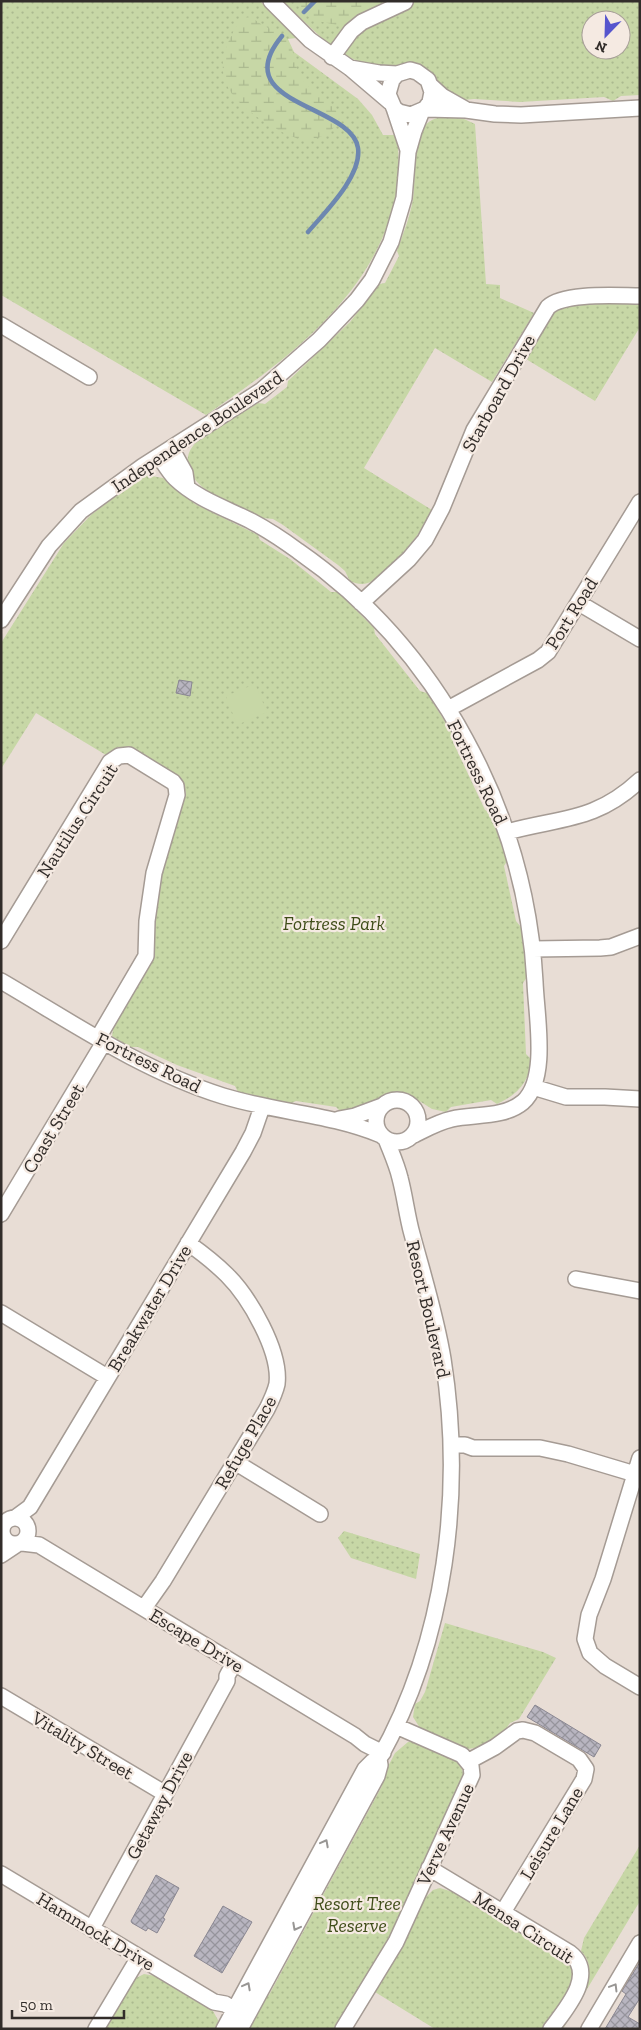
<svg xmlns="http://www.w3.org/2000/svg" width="641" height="2030" font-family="'Zilla Slab',serif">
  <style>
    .green { fill: url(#green-dots); fill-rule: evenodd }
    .wetland { fill: url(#wetland-marsh) }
    .pitch { fill: #c7d7a6 }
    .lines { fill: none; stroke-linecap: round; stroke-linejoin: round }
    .stream { stroke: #6d87b0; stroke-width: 4.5 }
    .building { fill: url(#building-cross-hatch); stroke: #8a8792 }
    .minor-casing { stroke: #a59b94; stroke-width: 18 }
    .minor { stroke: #fff; stroke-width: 15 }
    .oneway { stroke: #989694 }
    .labels { text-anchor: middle; stroke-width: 4.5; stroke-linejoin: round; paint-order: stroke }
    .street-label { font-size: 19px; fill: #322d2a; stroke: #f5eae2 }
    .park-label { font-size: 19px; font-style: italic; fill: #3e4c17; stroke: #f5eae2 }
  </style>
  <defs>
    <pattern id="green-dots" width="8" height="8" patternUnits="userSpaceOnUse" patternTransform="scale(1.25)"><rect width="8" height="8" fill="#c7d7a6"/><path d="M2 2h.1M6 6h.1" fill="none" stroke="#abb98f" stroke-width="1.8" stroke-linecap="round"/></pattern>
    <pattern id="wetland-marsh" width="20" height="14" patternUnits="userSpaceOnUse" patternTransform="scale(1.25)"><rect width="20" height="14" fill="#c7d7a6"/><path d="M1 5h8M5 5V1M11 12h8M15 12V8" fill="none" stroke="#abb98f"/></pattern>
    <pattern id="building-cross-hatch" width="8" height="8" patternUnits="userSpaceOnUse" patternTransform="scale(1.25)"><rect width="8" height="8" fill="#b8b5c0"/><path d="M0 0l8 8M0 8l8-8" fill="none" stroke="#96949c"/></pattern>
  </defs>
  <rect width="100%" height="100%" fill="#e8ddd5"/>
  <path class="green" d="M1,1H260L296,38L288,39L294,52L358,99L372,115L383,135H397C398,150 400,166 398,181C385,288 289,359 206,415L1,295Z
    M282,1H640V95L621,96L613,101L604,97L520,102L474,99L464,100L452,95L439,85L428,70L421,65L413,63L392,68L361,63L351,58L324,40ZM591,20H621V50H591Z
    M452,116L464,119L475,124L486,284L500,285V298L534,313L492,382L435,348L364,468L432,510C419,539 398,559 374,580C366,585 359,585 350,581L345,571L338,565L283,525L273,519L263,518C246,508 225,502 208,491C193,482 180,462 193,446C202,434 243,413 258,403L265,404L287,387L288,381L350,322L380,284L385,283L399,256L397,251C403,234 410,217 413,199C416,178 412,144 424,127C431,117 441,117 452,116Z
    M640,303V327L595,401L526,359C535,344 543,324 555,312C567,302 622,304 640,303Z
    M146,475L163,478L195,504L258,535L260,540L290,559L331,592H338L374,628L375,634L420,691L427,693L454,736L453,742L485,810L491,813L507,861L504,866L516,921L521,927L527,977L523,983L526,1054L531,1059C530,1082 517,1095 497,1104L491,1100L451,1107L446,1112L432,1109L410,1095L399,1092L387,1094L369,1106L341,1112L336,1107L296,1101L289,1104L238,1092L235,1086L177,1065L138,1047H130L112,1036L114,1025L151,962L153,926L161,868L186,793L183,783L178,777L131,749L118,747L106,755L36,713L1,769V643L64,543L91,515L141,477Z
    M344,1531L420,1554L416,1579L351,1558L338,1538Z
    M445,1623L543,1652L556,1658L519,1719L510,1723L503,1733L487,1746L468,1749L420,1728L413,1717L415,1704L420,1701L425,1692Z
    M408,1742H414C430,1748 465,1755 463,1777L392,1932L334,2029H246L264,1996L269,1995L382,1786L381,1780L395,1753Z
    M640,1845V1901L563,2029H559C572,2008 604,1974 581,1951L584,1938Z
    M440,1888L453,1892L562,1957C565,1959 569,1962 571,1965C581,1981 553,2016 543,2029H435L375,1992L401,1948L425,1898L433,1890Z
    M144,1974L156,1976L213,2011L218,2020V2029H103L134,1979Z"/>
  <path class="wetland" d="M296,1H396L346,30C330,18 308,28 296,1Z
    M252,17C262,28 277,29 287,40C295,50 294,65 300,76C307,90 330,98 340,117C337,129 320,140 308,140C292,139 278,130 265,122C218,93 210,64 242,18Z"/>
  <path class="pitch" d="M255,684L267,712L237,725L226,696Z"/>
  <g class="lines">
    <path class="stream" d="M304,12L315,1
      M282,36C225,105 352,104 358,148C362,176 325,212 308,232"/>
  </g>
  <path class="building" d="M179,680L192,682L190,696L176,693Z
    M535,1705L601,1745L594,1757L527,1717Z
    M156,1875L179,1888L163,1918L165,1919L157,1933L148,1928L146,1931L132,1923L131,1921Z
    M223,1906L252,1922L222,1973L194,1956Z
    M640,1962V1998L628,2017L640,2024V2029H605L626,1994L622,1991Z"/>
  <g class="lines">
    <g class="minor-casing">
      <path id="minor" d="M271,1L310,40L350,68L390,102
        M332,57L351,31L362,22L405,2
        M350,68L379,73L397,74L410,70L417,72L428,80L432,92L430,102L425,109L411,115L399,112L394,108L388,94L392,80L397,74
        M431,86L442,96L465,109
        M394,108L408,150
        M425,109L466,110L495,114L521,115L640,108
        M1,325L89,377
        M171,448L185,473L187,487
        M159,456C164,463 169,472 175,478C197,499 225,508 251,521C268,530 283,540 298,551C438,648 526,813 535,982C536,1014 549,1079 523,1102C504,1118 474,1114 452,1119C438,1122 426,1129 414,1135
        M361,603L409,559L425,540L442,508L474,430L548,307C564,292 618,296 640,296
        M579,603L640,639
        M1,620L49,546L81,511L143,466L262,390L319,340L357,300L372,280L391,242L404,198L408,152L414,131L422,111
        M448,709L538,660L548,652L640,502
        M507,832C561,817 595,822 640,780
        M1,941L110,762L119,756L129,755L173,782L176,786L177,795L154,873L147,921L146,956L98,1038
        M533,949L600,948L611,947L640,936
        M1,981C73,1023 143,1071 223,1096C275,1112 330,1114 381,1135
        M533,1087L566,1097H605L640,1099
        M376 1121a21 21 0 1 1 42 0a21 21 0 1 1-42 0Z
        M339,1119L355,1116L382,1106
        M1,1214L104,1042
        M576,1279L640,1291
        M1,1313L107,1377
        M451,1445H465L473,1448H540L568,1454L635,1474
        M640,1458L603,1579L589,1615L585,1639L590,1653L605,1666L640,1687
        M235,1462L320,1514
        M2 1531a13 13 0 1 1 26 0a13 13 0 1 1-26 0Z
        M15,1518L30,1507L243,1152L253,1133L262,1107
        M22,1543L39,1545L355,1736L365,1744L383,1753
        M1,1555L16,1545
        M144,1608L163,1581L267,1409C271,1401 275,1393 277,1384C281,1351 249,1297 227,1275C215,1263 202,1253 188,1243
        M1,1696L164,1793
        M469,1761L495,1747L517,1731L523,1730L535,1733L579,1759L586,1769L584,1779L503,1912
        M429,1868L570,1953C597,1974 566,2009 551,2029
        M1,1874L214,2002L225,2004L243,2015
        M92,1928L227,1681V1676L234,1663
        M96,2029L139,1957
        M224,2029L365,1769L372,1762L379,1759
        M240,2029L377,1776L380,1765L379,1759C446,1640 464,1492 443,1359C436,1316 423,1275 412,1234C407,1216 405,1197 400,1178C397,1165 391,1152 386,1139
        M343,2029L396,1942L472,1775L471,1766L462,1755L396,1726
        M589,2029L640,1943"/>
    </g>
    <use href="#minor" class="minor"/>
  </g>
  <defs><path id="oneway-chevron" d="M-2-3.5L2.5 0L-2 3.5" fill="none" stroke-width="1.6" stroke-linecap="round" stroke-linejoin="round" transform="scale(1.25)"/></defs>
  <g class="oneway">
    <use href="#oneway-chevron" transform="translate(325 1843) rotate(-62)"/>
    <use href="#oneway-chevron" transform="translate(296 1927) rotate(118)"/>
    <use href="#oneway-chevron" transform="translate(247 1986) rotate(-62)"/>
    <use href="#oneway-chevron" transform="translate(614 1987) rotate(-59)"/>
  </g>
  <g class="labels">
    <g class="street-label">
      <text transform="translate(498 393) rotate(-61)" y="7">Starboard Drive</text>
      <text transform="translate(197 431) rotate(-34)" y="7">Independence Boulevard</text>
      <text transform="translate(571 613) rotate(-58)" y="7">Port Road</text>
      <text transform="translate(478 772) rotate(64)" y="7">Fortress Road</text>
      <text transform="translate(77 820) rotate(-57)" y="7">Nautilus Circuit</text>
      <text transform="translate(149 1062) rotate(26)" y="7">Fortress Road</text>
      <text transform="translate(53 1128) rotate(-59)" y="7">Coast Street</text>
      <text transform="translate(149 1308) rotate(-59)" y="7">Breakwater Drive</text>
      <text transform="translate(429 1309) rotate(77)" y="7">Resort Boulevard</text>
      <text transform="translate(245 1442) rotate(-60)" y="7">Refuge Place</text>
      <text transform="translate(197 1640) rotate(31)" y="7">Escape Drive</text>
      <text transform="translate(83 1745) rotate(31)" y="7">Vitality Street</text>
      <text transform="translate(159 1805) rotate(-62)" y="7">Getaway Drive</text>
      <text transform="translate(551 1833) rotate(-59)" y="7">Leisure Lane</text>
      <text transform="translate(445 1834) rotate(-65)" y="7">Verve Avenue</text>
      <text transform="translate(524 1927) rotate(33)" y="7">Mensa Circuit</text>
      <text transform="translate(96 1931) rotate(31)" y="7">Hammock Drive</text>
    </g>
    <g class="park-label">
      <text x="334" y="930">Fortress Park</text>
      <text x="357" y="1910">Resort Tree<tspan x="357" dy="22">Reserve</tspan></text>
    </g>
  </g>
  <rect width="641" height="2030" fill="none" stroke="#322d2a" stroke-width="5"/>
  <g transform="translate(606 35) rotate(203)"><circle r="24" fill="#f5eae2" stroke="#a79e98"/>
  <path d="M0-4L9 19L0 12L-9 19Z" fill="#5655cd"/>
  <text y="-8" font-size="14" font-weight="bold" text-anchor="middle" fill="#322d2a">N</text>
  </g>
  <path d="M12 2010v8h112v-8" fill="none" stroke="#322d2a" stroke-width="2.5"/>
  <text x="20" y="2010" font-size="15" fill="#322d2a" stroke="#f5eae2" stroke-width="4" paint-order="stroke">50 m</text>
</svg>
